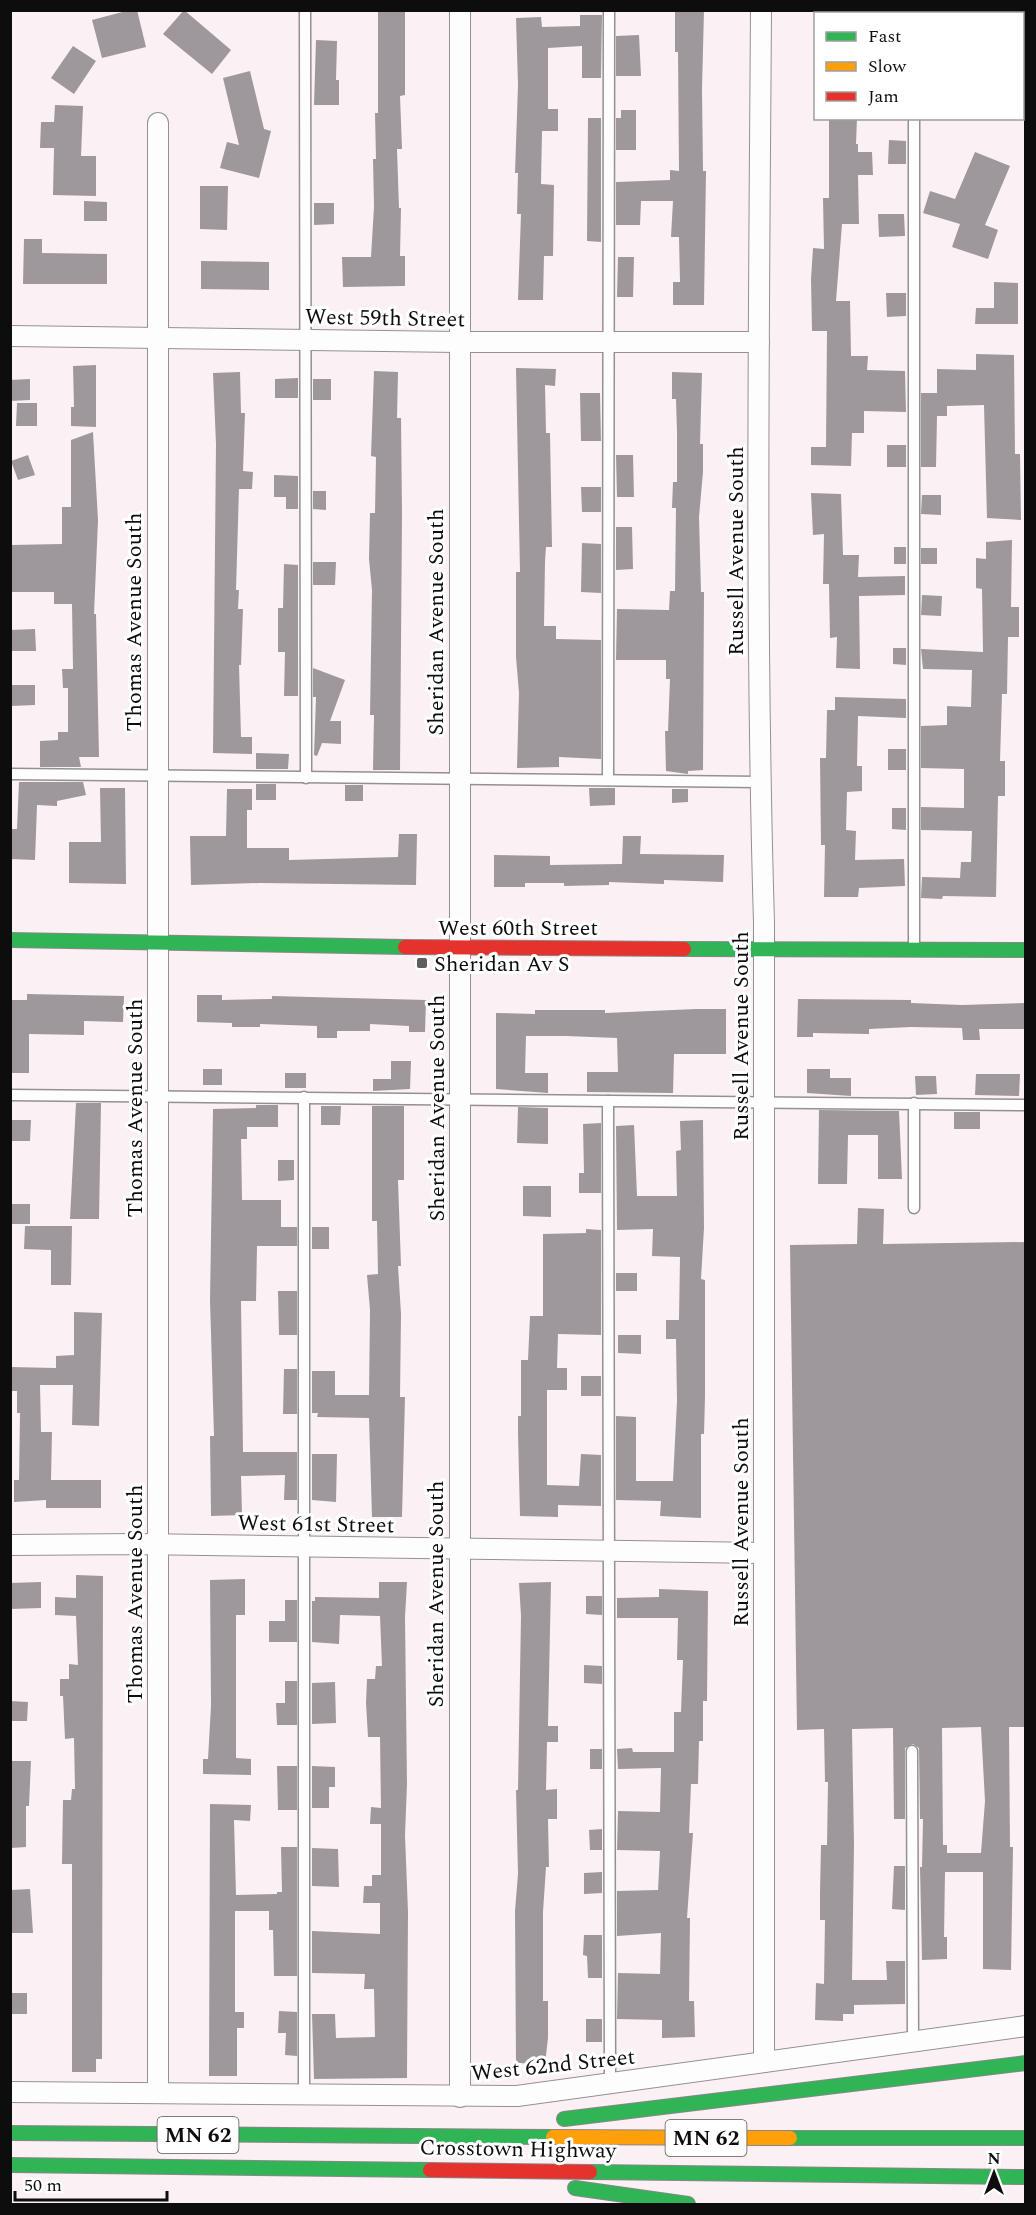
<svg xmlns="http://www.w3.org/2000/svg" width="1036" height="2215" font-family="Spectral,serif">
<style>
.building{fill:#9e979b;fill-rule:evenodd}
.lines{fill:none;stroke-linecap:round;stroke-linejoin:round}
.lane-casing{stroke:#949091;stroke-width:13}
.street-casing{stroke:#949091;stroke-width:22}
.fast-casing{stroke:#8b8688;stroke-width:16}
.slow-casing{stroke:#8b8688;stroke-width:16}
.jam-casing{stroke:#8b8688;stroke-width:16}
.lane{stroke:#fefdfe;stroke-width:10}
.street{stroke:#fefdfe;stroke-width:20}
.fast{stroke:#30b455;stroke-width:14}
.slow{stroke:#ff9f0a;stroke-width:14}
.jam{stroke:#e5322d;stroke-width:14}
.poi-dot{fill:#605d5e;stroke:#fff;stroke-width:2}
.labels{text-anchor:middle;stroke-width:6;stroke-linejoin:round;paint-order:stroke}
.shield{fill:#fff;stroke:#565656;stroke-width:1.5}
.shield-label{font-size:21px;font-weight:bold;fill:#0d0d0d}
.street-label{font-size:22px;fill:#0d0d0d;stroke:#fff}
.poi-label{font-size:22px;fill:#0d0d0d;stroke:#fff;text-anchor:start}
</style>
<rect width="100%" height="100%" fill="#fbf1f5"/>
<g class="building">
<polygon points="130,10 137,10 146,47 102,58 92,20"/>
<polygon points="184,10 231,50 212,74 163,34"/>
<polygon points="378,10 405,10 405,95 400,96 402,149 397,149 399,208 401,208 400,256 405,256 405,286 343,287 342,257 371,257 374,207 373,159 376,159 375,113 378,113"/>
<polygon points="675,10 704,10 702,89 703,171 706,171 704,305 673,305 673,282 680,282 679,237 671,237 673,201 641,201 640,225 616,225 616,182 670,180 670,170 679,171 678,52 675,52"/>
<polygon points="580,15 602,15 601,78 582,78 582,46 548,48 548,109 558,109 558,131 542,131 541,184 554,185 553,256 544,256 543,300 518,300 521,214 517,214 518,173 515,173 518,85 516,18 541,17 542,27 580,26"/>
<polygon points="639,35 641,76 616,76 616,36"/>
<polygon points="316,40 337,41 336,80 339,80 339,105 314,105"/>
<polygon points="73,46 96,61 74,94 51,78"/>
<polygon points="250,71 264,129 271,131 259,178 220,168 227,142 239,145 223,78"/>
<polygon points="55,105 83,106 81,156 96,156 96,196 53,195 54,148 40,148 41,122 54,122"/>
<polygon points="621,110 636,110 636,150 616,150 616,118 621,118"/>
<polygon points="588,118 601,118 601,242 587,241"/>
<polygon points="829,118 857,118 856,144 858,144 858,152 872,152 873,175 858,175 859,224 842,224 836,301 850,301 851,356 868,356 867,370 905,371 906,412 864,411 864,433 852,433 851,466 811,465 811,447 826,447 827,331 812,331 811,279 813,248 824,249 823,198 829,198"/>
<polygon points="889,140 906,141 906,164 888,164"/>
<polygon points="975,152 1010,166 985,225 998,230 988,259 952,247 960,224 923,213 930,191 955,199"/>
<polygon points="200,186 228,186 227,230 200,229"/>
<polygon points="84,201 107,202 107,221 84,221"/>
<polygon points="314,203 334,203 334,224 314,225"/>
<polygon points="878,214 904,214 905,236 879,237"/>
<polygon points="24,239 42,239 42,253 107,254 107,284 23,284"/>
<polygon points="618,257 634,257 633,297 617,297"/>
<polygon points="201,261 269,262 269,290 201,289"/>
<polygon points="994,282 1018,283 1018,324 975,324 976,308 994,308"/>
<polygon points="886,293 906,293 906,316 887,317"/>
<polygon points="976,354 1014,355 1015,454 1020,454 1021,520 987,518 984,405 947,406 947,416 937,416 936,467 921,467 921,393 937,393 937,369 976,370"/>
<polygon points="96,365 96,427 71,426 71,407 74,407 73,366"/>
<polygon points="516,368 556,369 555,386 545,385 546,433 550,433 552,547 546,547 545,561 544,626 556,626 556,639 601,640 601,759 559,757 559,767 517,768 519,693 516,657 516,572 520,572"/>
<polygon points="374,371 398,372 397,418 401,418 402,514 400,770 373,770 374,715 370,715 372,590 369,559 370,513 375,513 376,457 371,456"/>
<polygon points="240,372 241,413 245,413 243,471 253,472 252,489 239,489 236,590 239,590 238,609 243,609 241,665 239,665 241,737 252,737 252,754 213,753 216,444 213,373"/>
<polygon points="672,372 702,373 700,444 703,444 703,472 699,517 701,592 704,592 703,770 688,771 688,774 666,771 665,731 668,731 670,679 666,679 666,660 616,660 617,609 669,610 670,591 675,591 676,508 672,508 673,482 677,482 677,432 676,399 672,399"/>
<polygon points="298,378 298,398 275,398 275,379"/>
<polygon points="30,379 30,400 10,401 10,380"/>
<rect x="313" y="379" width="18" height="21"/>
<polygon points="580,393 600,393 601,441 581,441"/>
<polygon points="17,403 37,403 37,426 16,426"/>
<polygon points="93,432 98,520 94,614 96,614 99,757 79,757 81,767 40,767 40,741 58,740 58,732 68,732 68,688 63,688 62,669 73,669 72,604 54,604 54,592 10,592 10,545 62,544 62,507 71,507 71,440"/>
<rect x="887" y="445" width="19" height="22"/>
<polygon points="28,455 35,475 18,480 11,461"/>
<polygon points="616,455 633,455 634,497 617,497"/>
<polygon points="274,475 298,476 298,509 286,509 286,497 274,497"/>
<polygon points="581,487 601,487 601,512 582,512"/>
<polygon points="313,491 326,491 326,510 313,509"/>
<polygon points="811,493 841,494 843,555 859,555 858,577 905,576 905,595 859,596 860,669 836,668 837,637 830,638 829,584 823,584 824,534 813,535"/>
<polygon points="922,495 941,495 941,515 921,514"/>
<polygon points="616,527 632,527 633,569 616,570"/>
<polygon points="1012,540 1011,607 1019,607 1019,637 1008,637 1007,694 1002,694 1000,761 1005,761 1005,796 998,796 996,897 943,896 942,899 921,898 922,877 960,878 961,862 971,862 972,831 921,830 921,807 964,808 964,769 921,768 921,726 947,725 947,706 971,707 972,670 923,669 921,649 983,652 982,589 976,588 976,558 986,559 986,542"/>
<polygon points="582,543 601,544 601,593 581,592"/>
<rect x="894" y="547" width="12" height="17"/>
<rect x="921" y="548" width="16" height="16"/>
<polygon points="313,562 336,562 335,585 313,585"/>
<polygon points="284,564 298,565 298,696 284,696 285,652 278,652 278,608 283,608"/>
<polygon points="922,595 942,596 941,616 921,615"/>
<polygon points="35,629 36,651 10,651 10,630"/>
<polygon points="893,648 906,648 906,665 893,664"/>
<polygon points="313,668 345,680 330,721 341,721 341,744 322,743 317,756 314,755 316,697 313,697"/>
<polygon points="10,685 35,685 35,705 11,706"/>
<polygon points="835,697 906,699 906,718 858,716 857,766 862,766 862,791 847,792 846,830 856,831 855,860 904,859 905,886 859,888 858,897 824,897 825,845 821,845 820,758 826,758 827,710 835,710"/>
<rect x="888" y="749" width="18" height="21"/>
<polygon points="256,753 289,754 288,769 256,769"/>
<polygon points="19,782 83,782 86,795 57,801 57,806 37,805 35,860 10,859 10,829 17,829"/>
<rect x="256" y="784" width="20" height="16"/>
<rect x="345" y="785" width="18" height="16"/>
<polygon points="100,788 125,788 126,884 69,883 69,842 101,842"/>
<polygon points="589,788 615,788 615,805 590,806"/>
<polygon points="227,789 252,789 252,810 247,810 247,848 289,848 289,860 398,857 399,834 417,834 416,885 260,883 191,885 190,836 226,836"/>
<polygon points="672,789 688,789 688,802 672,803"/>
<polygon points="892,808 906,808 906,830 892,829"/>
<polygon points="623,836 641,836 640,854 724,855 723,882 664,880 664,884 609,882 609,885 564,886 564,883 525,883 525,887 494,887 494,855 550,856 550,865 622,864"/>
<polygon points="27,994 124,996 123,1022 84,1021 84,1035 29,1034 29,1073 10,1073 10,1000 27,1000"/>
<polygon points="197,995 222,995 222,1000 272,999 272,996 426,1000 425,1032 409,1032 409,1026 370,1024 370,1031 337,1031 337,1038 317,1038 317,1026 260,1024 260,1027 232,1027 232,1023 197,1022"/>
<polygon points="798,999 911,1000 911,1003 962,1005 1026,1003 1026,1029 979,1029 980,1040 963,1040 962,1028 911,1027 869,1029 869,1034 813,1033 813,1037 797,1037"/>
<polygon points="696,1009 726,1009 726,1054 674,1054 673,1093 587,1092 587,1072 618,1072 617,1038 566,1036 526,1036 525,1073 548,1073 548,1093 496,1089 496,1013 535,1014 535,1010 605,1010 605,1013"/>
<polygon points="391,1061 411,1061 410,1089 373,1091 373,1079 391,1079"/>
<rect x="203" y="1069" width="19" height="16"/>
<polygon points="807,1069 830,1069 830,1078 851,1078 851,1096 807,1093"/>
<rect x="285" y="1073" width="21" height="15"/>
<polygon points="976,1074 1020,1074 1019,1096 975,1095"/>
<polygon points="915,1076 936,1076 937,1094 916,1095"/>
<polygon points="76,1103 101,1103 99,1219 70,1219"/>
<polygon points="256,1105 278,1105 278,1127 247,1127 247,1139 241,1139 242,1200 281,1200 281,1227 297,1227 297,1246 257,1246 256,1301 241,1301 243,1452 297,1452 297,1500 284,1500 285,1475 241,1476 242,1515 211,1516 210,1436 214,1436 210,1300 213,1109 256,1108"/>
<polygon points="321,1106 341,1106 340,1125 321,1125"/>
<polygon points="372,1106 404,1106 404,1180 398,1180 401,1266 398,1266 401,1314 400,1397 405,1397 402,1517 372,1517 369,1418 317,1417 318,1413 312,1413 312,1371 335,1371 335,1395 369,1395 370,1310 367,1275 378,1274 377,1221 372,1221"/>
<polygon points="518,1107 548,1108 548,1144 517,1143"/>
<polygon points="819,1110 899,1111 902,1179 878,1179 878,1135 848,1135 847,1184 818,1184"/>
<rect x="954" y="1112" width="26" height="17"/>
<polygon points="11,1120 31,1120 30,1141 10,1141"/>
<polygon points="703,1120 704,1228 701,1279 705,1280 705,1396 704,1434 701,1434 701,1518 660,1516 661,1501 616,1500 616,1416 636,1417 636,1481 673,1481 677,1401 676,1339 666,1339 666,1320 679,1320 680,1257 652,1256 653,1229 617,1230 616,1126 634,1125 637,1196 677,1196 676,1151 681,1150 680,1121"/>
<polygon points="601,1123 601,1193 579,1193 579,1173 584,1173 583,1124"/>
<polygon points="278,1160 294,1160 294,1180 278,1181"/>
<polygon points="523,1186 551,1186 551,1217 523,1216"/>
<rect x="11" y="1204" width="19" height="20"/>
<path d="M858 1208 884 1209 883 1244 1026 1242V1727H1009L1010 1847H1013L1011 1970 983 1969V1872H945L944 1937H947V1959L922 1960 920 1867H922L923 1819H920L919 1748 913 1744 905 1748V1819H894L893 1728 852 1729 854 1845 852 1980H887L886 1961H905V2004L854 2005V2014H843V2021L815 2020 816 1983 824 1984 825 1920H820V1893L821 1845H827L828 1782H825L824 1729 797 1730 790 1245 857 1244ZM981 1727 985 1801 981 1853H947V1845H943L942 1728Z"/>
<polygon points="25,1226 72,1226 71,1285 51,1285 51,1250 24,1249"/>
<rect x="312" y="1227" width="17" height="22"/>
<polygon points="586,1229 601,1230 601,1335 558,1334 557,1368 567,1368 567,1390 547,1390 547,1485 579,1486 581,1454 601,1455 601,1506 558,1505 558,1517 520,1516 518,1433 518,1416 521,1416 521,1360 528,1360 530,1316 543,1316 543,1234 586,1233"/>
<rect x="616" y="1273" width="21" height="18"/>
<polygon points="278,1291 297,1291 297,1335 279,1335"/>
<polygon points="74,1312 102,1313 99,1426 72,1425 73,1385 40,1385 41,1432 52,1432 51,1480 101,1480 101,1508 46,1508 46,1500 14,1502 14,1480 19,1480 20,1413 17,1413 17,1391 10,1391 10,1367 56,1368 56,1356 74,1355"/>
<polygon points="618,1335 641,1335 641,1354 618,1353"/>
<polygon points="284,1369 297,1369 297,1414 283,1414"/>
<rect x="581" y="1376" width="20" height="20"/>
<polygon points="312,1454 337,1454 336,1502 312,1500"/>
<polygon points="76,1575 103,1576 102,2059 96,2059 96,2072 72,2072 72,1864 62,1864 63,1800 71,1800 72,1789 75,1789 74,1738 65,1739 63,1696 60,1696 60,1679 69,1679 69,1664 78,1665 76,1616 55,1615 55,1597 76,1598"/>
<polygon points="245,1579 245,1615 236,1615 236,1758 251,1759 251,1775 203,1774 203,1759 208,1759 211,1706 210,1580"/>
<polygon points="41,1582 41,1608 10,1609 10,1583"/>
<polygon points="379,1582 407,1582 405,1617 407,1784 405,1835 408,1912 407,2078 314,2079 312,2014 335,2014 336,2038 375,2037 374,1989 364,1989 365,1974 312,1973 312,1931 380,1934 380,1903 363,1903 364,1886 372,1886 372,1875 381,1875 381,1824 370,1824 371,1807 381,1808 380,1737 368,1737 366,1703 367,1679 375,1679 376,1666 382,1666 380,1616 340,1615 339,1644 312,1642 312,1601 315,1601 315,1597 379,1598"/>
<polygon points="551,1582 548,1726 558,1726 558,1742 547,1742 546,1790 557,1789 557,1819 548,1819 549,1867 546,1867 543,1912 543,2001 548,2001 548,2038 545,2064 516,2063 515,1911 518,1874 516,1790 518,1790 521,1616 519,1583"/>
<polygon points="659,1589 708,1591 707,1701 703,1701 703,1741 699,1741 698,1784 691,1784 689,1833 693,1833 687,1918 690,1918 689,2001 694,2001 695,2037 662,2038 662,2020 617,2019 618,1973 660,1974 661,1933 617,1936 617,1891 658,1890 660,1851 617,1850 618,1811 660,1812 661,1768 618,1769 617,1749 632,1748 633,1752 674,1752 674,1712 681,1712 683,1660 677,1660 678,1618 617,1618 617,1598 659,1597"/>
<polygon points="586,1596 602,1596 602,1615 586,1614"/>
<polygon points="285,1600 297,1600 297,1642 269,1642 269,1621 285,1621"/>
<polygon points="584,1665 602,1666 602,1684 584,1683"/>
<polygon points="285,1681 297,1681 297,1725 277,1725 276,1703 285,1703"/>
<polygon points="335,1682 336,1723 312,1724 312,1683"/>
<polygon points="10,1701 28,1702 27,1721 10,1721"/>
<rect x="590" y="1749" width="12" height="20"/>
<polygon points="10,1761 31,1761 29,1806 26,1806 26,1847 11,1848"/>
<polygon points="277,1766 297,1766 297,1810 278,1810"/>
<polygon points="312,1766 335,1767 335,1787 329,1787 329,1808 312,1808"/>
<polygon points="210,1804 251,1805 250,1821 234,1820 236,1895 277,1894 277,1892 282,1892 281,1847 297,1847 297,1976 274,1976 273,1930 269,1930 269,1911 235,1911 235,2012 244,2012 244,2028 237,2028 237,2076 209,2076"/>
<polygon points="602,1829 602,1850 590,1850 589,1830"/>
<polygon points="312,1848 338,1849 339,1887 312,1886"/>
<polygon points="894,1866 905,1866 905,1910 892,1909"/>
<polygon points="602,1872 602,1893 584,1894 584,1873"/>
<polygon points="30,1889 33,1933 12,1933 11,1890"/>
<polygon points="584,1935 602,1935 602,1978 588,1978 587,1956 583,1955"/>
<rect x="11" y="1993" width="16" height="21"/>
<polygon points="279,2011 297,2012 297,2056 285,2055 286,2033 278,2033"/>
<rect x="586" y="2019" width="16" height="23"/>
</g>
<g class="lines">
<defs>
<g id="lane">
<polyline points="305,10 306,778"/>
<polyline points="914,10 914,14"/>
<polyline points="914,118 914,949"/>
<polyline points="10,774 760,782"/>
<polyline points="608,780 609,10"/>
<polyline points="10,1095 1026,1105"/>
<polyline points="304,1097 304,2096"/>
<polyline points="608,1101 610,2084"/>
<polyline points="914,1103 914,1208"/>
<polyline points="912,1751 913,2042"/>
</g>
<g id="street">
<path d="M761 10C759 314 755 619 764 923V2062"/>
<polyline points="10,336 458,342 759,342"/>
<polyline points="10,1545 138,1544 764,1553"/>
<polyline points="10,2092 517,2096 1026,2026"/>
<polyline points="158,2093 158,123"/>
<polyline points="460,2097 460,10"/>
</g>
<g id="fast">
<polyline points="10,940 405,947"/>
<polyline points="684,949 1026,950"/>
<polyline points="564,2119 1026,2063"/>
<polyline points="10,2133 553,2137"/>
<polyline points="790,2138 1026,2138"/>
<polyline points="10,2165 430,2170"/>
<polyline points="590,2172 1026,2177"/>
<polyline points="575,2188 688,2204"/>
</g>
<polyline id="slow" points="553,2137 790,2138"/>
<g id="jam">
<polyline points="405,947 684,949"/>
<polyline points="430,2170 590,2172"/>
</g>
</defs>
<use href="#lane" class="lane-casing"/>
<use href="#street" class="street-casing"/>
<use href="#fast" class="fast-casing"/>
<use href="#slow" class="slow-casing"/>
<use href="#jam" class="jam-casing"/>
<use href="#lane" class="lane"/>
<use href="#street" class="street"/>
<use href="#fast" class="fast"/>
<use href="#slow" class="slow"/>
<use href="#jam" class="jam"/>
</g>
<rect class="poi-dot" x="416" y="957" width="12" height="12" rx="3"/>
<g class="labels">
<g class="shield">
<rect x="157.5" y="2117" width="81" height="36" rx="4.5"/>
<rect x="665.5" y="2120" width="81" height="36" rx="4.5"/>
</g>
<g class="shield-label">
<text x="198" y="2142">MN 62</text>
<text x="706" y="2145">MN 62</text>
</g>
<g class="street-label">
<text transform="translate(385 317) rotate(1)" y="8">West 59th Street</text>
<text transform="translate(735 551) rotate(-90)" y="8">Russell Avenue South</text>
<text transform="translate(133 622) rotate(-90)" y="8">Thomas Avenue South</text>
<text transform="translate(435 622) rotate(-90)" y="8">Sheridan Avenue South</text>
<text x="518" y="935">West 60th Street</text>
<text transform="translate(740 1036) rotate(-90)" y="8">Russell Avenue South</text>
<text transform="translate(134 1108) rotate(-90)" y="8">Thomas Avenue South</text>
<text transform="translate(436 1108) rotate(-90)" y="8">Sheridan Avenue South</text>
<text transform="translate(740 1522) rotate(-90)" y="8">Russell Avenue South</text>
<text transform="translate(316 1523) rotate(1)" y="8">West 61st Street</text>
<text transform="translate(134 1594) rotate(-90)" y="8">Thomas Avenue South</text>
<text transform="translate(435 1594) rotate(-90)" y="8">Sheridan Avenue South</text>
<text transform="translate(553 2064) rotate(-6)" y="8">West 62nd Street</text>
<text transform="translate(518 2148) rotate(1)" y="8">Crosstown Highway</text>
</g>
<g class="poi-label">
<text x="434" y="971">Sheridan Av S</text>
</g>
</g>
<rect width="1036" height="2215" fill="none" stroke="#0d0d0d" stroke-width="24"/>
<rect x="814" y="12" width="210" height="108" fill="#ffffff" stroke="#9e9e9e" stroke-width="1.5"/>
<rect x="826" y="32" width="30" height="9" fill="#30b455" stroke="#9e9e9e" stroke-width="1.5"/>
<text x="868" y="42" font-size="18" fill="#0d0d0d">Fast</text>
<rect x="826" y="62" width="30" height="9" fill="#ff9f0a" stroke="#9e9e9e" stroke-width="1.5"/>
<text x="868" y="72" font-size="18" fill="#0d0d0d">Slow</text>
<rect x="826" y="92" width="30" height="9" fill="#e5322d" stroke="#9e9e9e" stroke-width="1.5"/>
<text x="868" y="102" font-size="18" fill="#0d0d0d">Jam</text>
<g transform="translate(994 2173)" stroke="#ffffff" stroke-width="4.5" paint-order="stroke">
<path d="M0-4.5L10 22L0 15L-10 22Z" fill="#0d0d0d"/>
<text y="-9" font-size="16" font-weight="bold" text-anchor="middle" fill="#0d0d0d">N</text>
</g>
<path d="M15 2191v9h152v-9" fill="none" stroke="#0d0d0d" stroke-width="3"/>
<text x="24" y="2191" font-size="18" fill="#0d0d0d" stroke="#ffffff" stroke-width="4.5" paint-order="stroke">50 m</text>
</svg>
